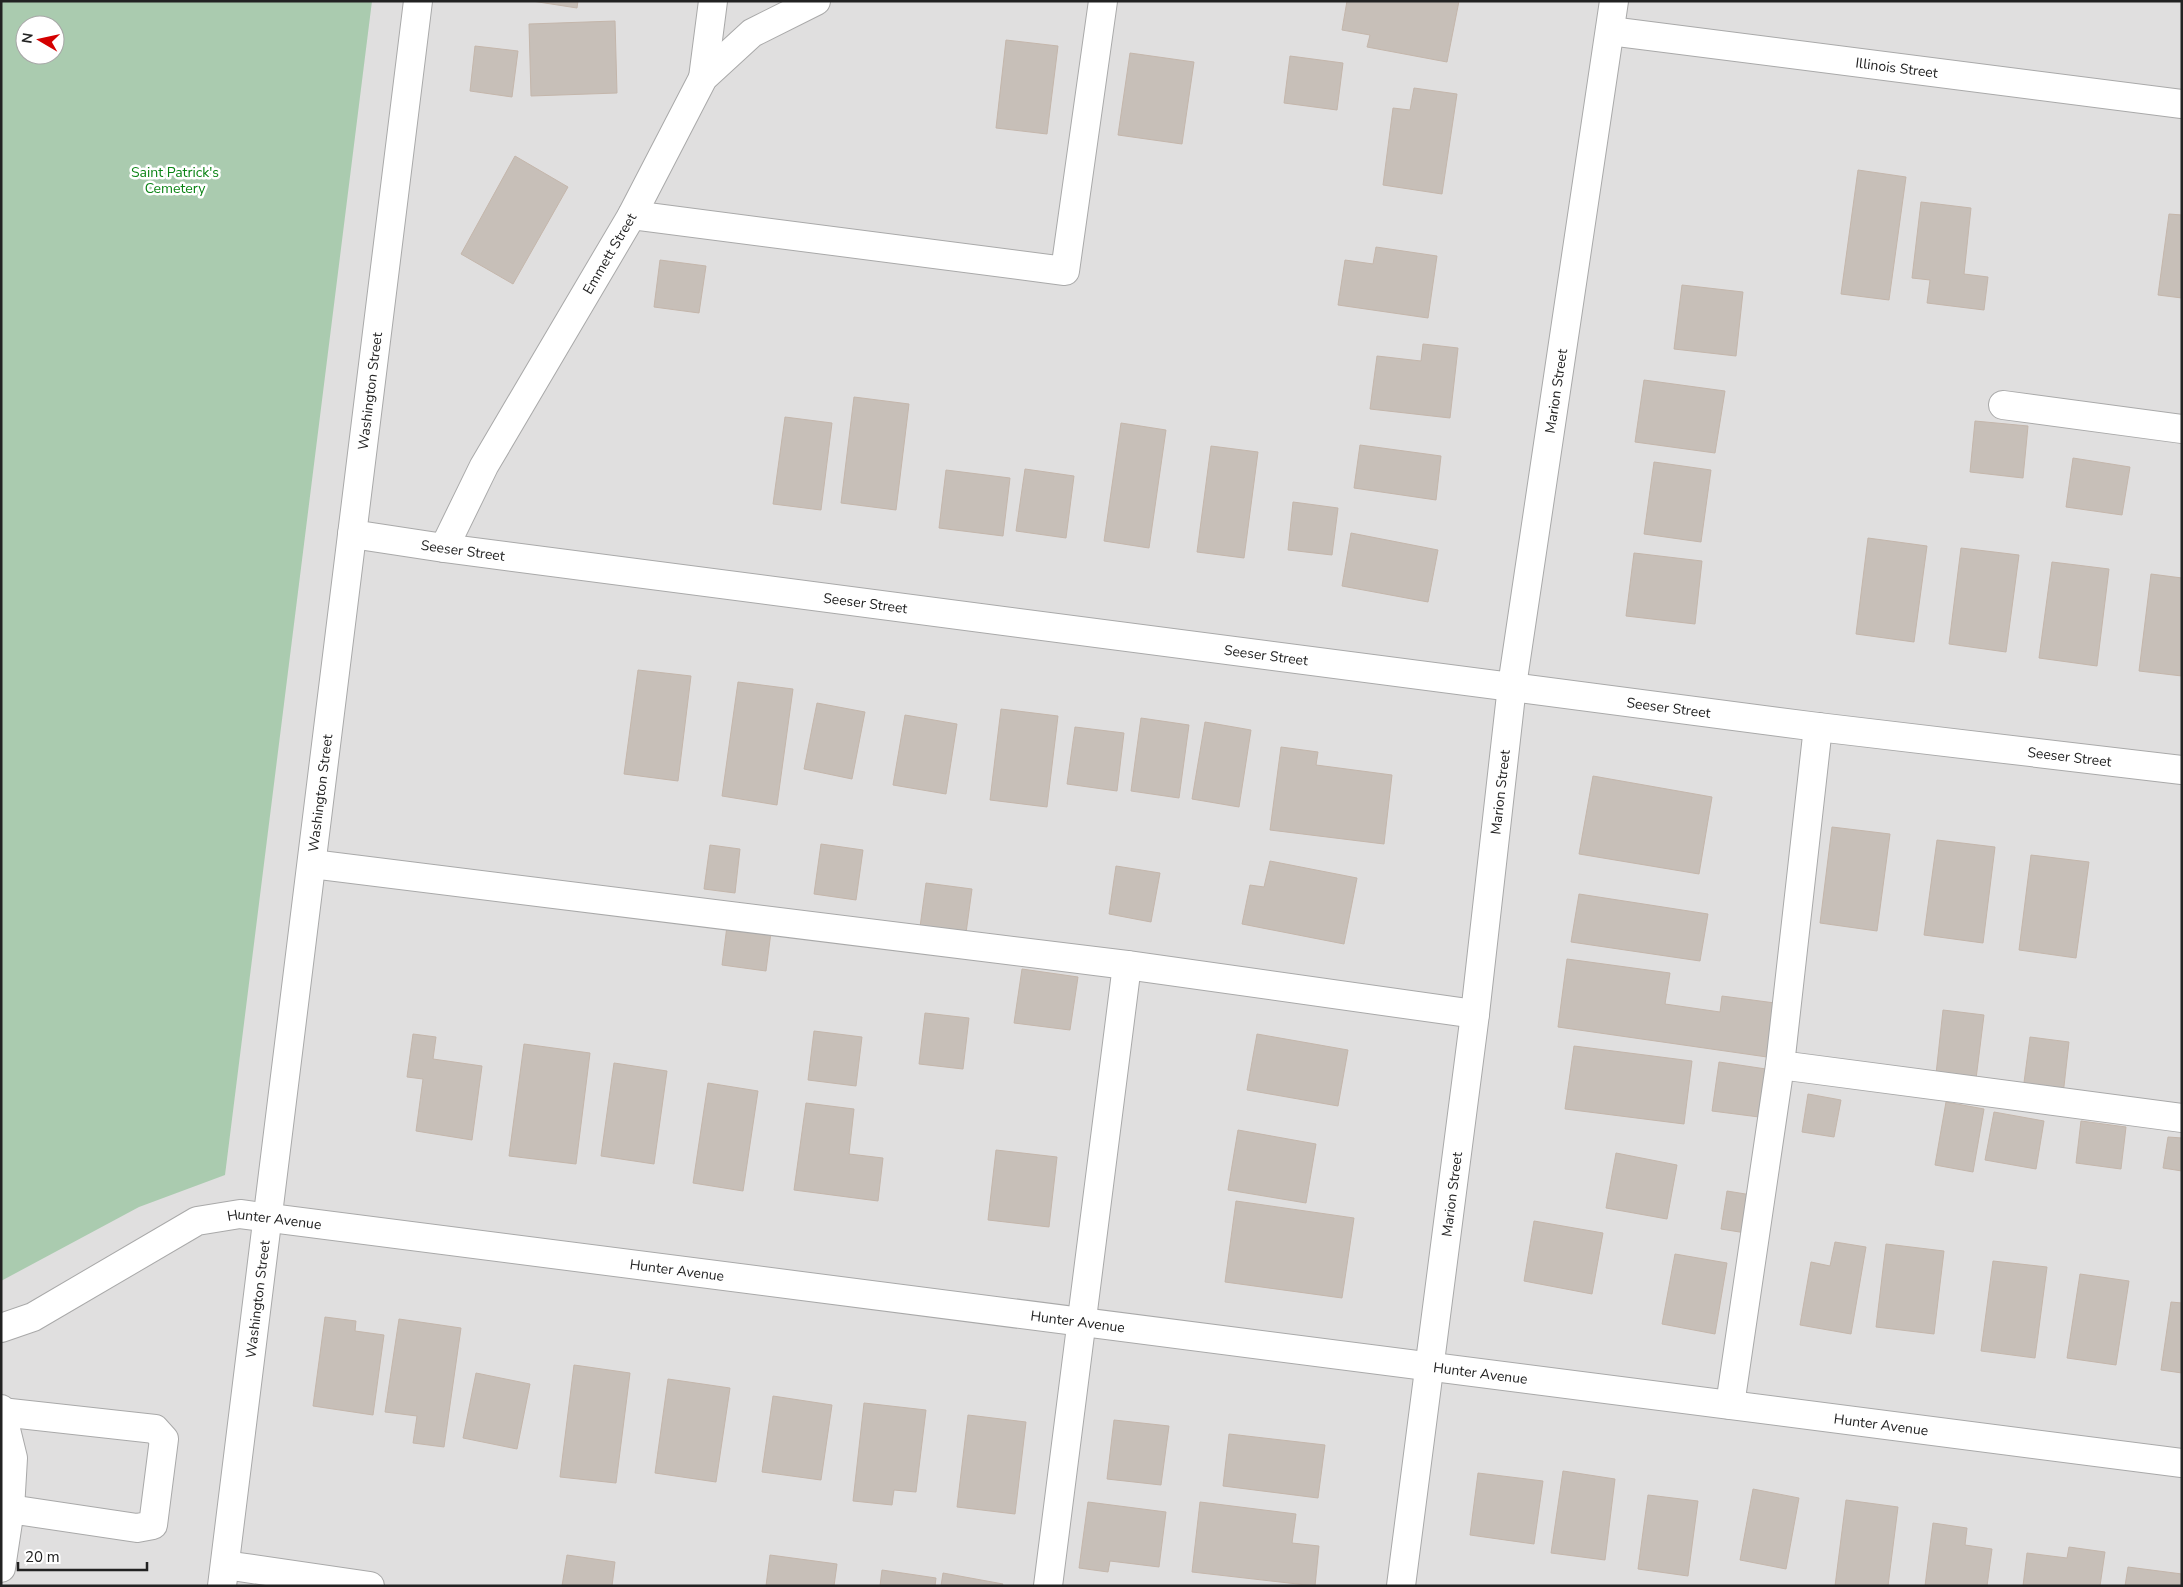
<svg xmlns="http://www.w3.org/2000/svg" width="2183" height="1587" font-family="'Nunito Sans',sans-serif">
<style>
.residential{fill:#e0dfdf;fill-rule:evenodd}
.cemetery{fill:#aacbaf;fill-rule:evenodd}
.building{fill:#c7bfb8;stroke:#c4b6ab}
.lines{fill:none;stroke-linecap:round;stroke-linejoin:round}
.minor-casing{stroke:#a9a9a9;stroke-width:30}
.minor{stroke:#fff;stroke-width:28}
.labels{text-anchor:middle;stroke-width:5;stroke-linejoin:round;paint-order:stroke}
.street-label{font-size:14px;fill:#222;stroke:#fff}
.park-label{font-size:14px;fill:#0c8416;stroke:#fff}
</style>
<rect width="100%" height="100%" fill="#f2efe9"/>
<path class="residential" d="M1 1H2182V1586H1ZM25 25H55V55H25Z"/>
<path class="cemetery" d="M1 1H372L225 1175 139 1207 1 1281ZM25 25H55V55H25Z"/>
<g class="building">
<polygon points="532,1 578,1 577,8"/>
<polygon points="1347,1 1459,1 1447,62 1367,47 1370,35 1342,30"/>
<polygon points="615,21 617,93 531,96 529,24"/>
<polygon points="1006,40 1058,46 1047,134 996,128"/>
<polygon points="475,46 518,51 512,97 470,91"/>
<polygon points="1130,53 1194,62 1182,144 1118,135"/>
<polygon points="1290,56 1343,63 1337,110 1284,103"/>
<polygon points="1414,88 1457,94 1442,194 1383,185 1393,108 1410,110"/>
<polygon points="515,156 568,187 513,284 461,254"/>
<polygon points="1858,170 1906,177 1889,300 1841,294"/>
<polygon points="1921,202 1971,208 1964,274 1988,277 1984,310 1927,303 1930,280 1912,278"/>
<polygon points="2169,214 2182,215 2182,298 2158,295"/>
<polygon points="1376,247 1437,256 1428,318 1338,305 1345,260 1373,264"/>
<polygon points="660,260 706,266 699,313 654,307"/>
<polygon points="1682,285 1743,292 1736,356 1674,349"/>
<polygon points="1423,344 1458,348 1450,418 1370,409 1377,356 1421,361"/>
<polygon points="1644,380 1725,391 1715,453 1635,442"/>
<polygon points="854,397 909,404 896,510 841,503"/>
<polygon points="785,417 832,423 821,510 773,504"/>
<polygon points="1975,421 2028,426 2023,478 1970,472"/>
<polygon points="1121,423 1166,430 1149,548 1104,541"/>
<polygon points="1360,445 1441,456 1436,500 1354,488"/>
<polygon points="1211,446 1258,452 1244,558 1197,552"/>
<polygon points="2073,458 2130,467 2122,515 2066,507"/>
<polygon points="1654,462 1711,470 1701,542 1644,534"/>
<polygon points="1025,469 1074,476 1066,538 1016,531"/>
<polygon points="946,470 1010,478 1003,536 939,528"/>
<polygon points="1293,502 1338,508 1332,555 1288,550"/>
<polygon points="1351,533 1438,550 1428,602 1342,586"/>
<polygon points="1868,538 1927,546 1914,642 1856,634"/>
<polygon points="1961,548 2019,555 2006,652 1949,644"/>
<polygon points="1634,553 1702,561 1695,624 1626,616"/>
<polygon points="2052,562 2109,569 2097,666 2039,658"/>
<polygon points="2151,574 2182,578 2182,676 2139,671"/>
<polygon points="638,670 691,676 678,781 624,774"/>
<polygon points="738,682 793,689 777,805 722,796"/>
<polygon points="817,703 865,712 852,779 804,769"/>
<polygon points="1001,709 1058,716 1047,807 990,800"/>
<polygon points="905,715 957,724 946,794 893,785"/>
<polygon points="1141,718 1189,725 1179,798 1131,791"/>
<polygon points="1205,722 1251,730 1239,807 1192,799"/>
<polygon points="1075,727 1124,733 1117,791 1067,784"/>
<polygon points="1281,747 1318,752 1316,765 1392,775 1384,844 1270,830"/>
<polygon points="1593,776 1712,797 1699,874 1579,854"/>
<polygon points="1832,827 1890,834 1877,931 1820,923"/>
<polygon points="1937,840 1995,847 1983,943 1924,935"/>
<polygon points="821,844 863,850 856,900 814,894"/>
<polygon points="710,845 740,849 735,893 704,889"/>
<polygon points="2031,855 2089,862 2076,958 2019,950"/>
<polygon points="1270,861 1357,878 1344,944 1242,924 1250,885 1264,887"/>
<polygon points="1116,866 1160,873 1151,922 1109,914"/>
<polygon points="926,883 972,889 966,933 920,927"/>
<polygon points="1579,894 1708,914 1700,961 1571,942"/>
<polygon points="727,926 771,932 766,971 722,965"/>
<polygon points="1567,959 1670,973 1665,1004 1720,1012 1722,996 1775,1003 1767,1057 1558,1027"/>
<polygon points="1022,969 1078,977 1070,1030 1014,1023"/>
<polygon points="1943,1010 1984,1015 1976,1079 1936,1074"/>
<polygon points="925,1013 969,1018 963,1069 919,1064"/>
<polygon points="814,1031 862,1037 856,1086 808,1080"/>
<polygon points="413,1034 436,1037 433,1059 482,1066 472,1140 416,1131 423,1079 407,1077"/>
<polygon points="1257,1034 1348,1050 1338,1106 1247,1090"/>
<polygon points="2030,1037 2069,1042 2063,1095 2023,1090"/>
<polygon points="524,1044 590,1053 576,1164 509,1156"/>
<polygon points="1574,1046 1692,1061 1684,1124 1565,1109"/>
<polygon points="1719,1062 1766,1069 1759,1117 1712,1111"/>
<polygon points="614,1063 667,1071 654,1164 601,1156"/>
<polygon points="708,1083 758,1091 743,1191 693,1183"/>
<polygon points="1808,1094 1841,1100 1834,1137 1802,1132"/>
<polygon points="1946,1102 1984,1109 1973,1172 1935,1165"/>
<polygon points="806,1103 854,1109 849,1154 883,1158 878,1201 794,1190"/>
<polygon points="1994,1112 2044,1121 2036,1169 1985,1160"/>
<polygon points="2081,1121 2126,1127 2121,1169 2076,1163"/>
<polygon points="1238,1130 1316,1144 1306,1203 1228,1190"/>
<polygon points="2168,1137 2182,1138 2182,1171 2163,1168"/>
<polygon points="996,1150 1057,1157 1049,1227 988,1220"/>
<polygon points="1616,1153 1677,1165 1667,1219 1606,1208"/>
<polygon points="1727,1191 1764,1197 1758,1235 1721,1229"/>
<polygon points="1236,1201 1354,1218 1342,1298 1225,1282"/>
<polygon points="1534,1221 1603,1233 1592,1294 1524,1281"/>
<polygon points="1835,1242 1866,1247 1851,1334 1800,1325 1811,1262 1830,1266"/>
<polygon points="1886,1244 1944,1251 1934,1334 1876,1327"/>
<polygon points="1675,1254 1727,1263 1715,1334 1662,1324"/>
<polygon points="1993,1261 2047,1267 2035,1358 1981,1351"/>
<polygon points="2080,1274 2129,1281 2116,1365 2067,1358"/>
<polygon points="2171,1302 2182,1303 2182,1373 2161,1370"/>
<polygon points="325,1317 356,1321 355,1331 384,1335 373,1415 313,1406"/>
<polygon points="399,1319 461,1328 444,1447 413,1443 417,1416 385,1412"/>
<polygon points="574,1365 630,1373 616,1483 560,1477"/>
<polygon points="476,1373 530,1384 517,1449 463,1438"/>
<polygon points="668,1379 730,1388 716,1482 655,1473"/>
<polygon points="773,1396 832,1405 821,1480 762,1472"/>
<polygon points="864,1403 926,1410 916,1492 894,1490 892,1505 853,1501"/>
<polygon points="968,1415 1026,1422 1015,1514 957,1507"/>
<polygon points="1114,1420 1169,1426 1161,1485 1107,1479"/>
<polygon points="1229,1434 1325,1445 1318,1498 1223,1486"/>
<polygon points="1563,1471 1615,1479 1605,1560 1551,1553"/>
<polygon points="1478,1473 1543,1481 1534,1544 1470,1535"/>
<polygon points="1753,1489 1799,1498 1786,1569 1740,1560"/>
<polygon points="1648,1495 1698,1501 1688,1576 1638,1569"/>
<polygon points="1846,1500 1898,1507 1888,1586 1835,1586"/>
<polygon points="1088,1502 1166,1512 1159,1567 1110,1561 1108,1572 1079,1568"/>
<polygon points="1200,1502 1296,1514 1292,1543 1319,1546 1315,1586 1192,1572"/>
<polygon points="1933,1523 1967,1528 1965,1545 1992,1549 1987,1586 1925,1586"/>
<polygon points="2069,1547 2105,1552 2100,1586 2023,1586 2027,1553 2067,1558"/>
<polygon points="567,1555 615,1562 612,1586 562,1586"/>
<polygon points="770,1555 837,1564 834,1586 766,1586"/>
<polygon points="2128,1567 2182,1574 2182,1586 2125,1586"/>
<polygon points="882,1570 936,1578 935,1586 880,1586"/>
<polygon points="943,1573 1003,1584 1002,1586 941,1586"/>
</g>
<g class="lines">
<defs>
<g id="minor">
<path id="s1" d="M1610 31 2182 104"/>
<polyline points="703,78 713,1"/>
<polyline points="632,215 1065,271 1103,1"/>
<polyline points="2003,405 2182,429"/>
<path id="s2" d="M352 534 444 548 1818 727 2182 770"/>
<path id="s3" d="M444 548 484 466 632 215 703 78 752 33 816 1"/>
<polyline points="1818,727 1780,1065 2182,1118"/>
<polyline points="312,864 1127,965 1475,1014"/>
<path id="s4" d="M1 1328 33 1317 197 1221 240 1214 2182 1463"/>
<polyline points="1730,1405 1780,1065"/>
<polyline points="1,1409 13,1458 10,1509"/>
<polyline points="1,1412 155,1429 164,1439 153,1525 137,1528 10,1509 1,1568"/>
<polyline points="225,1565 370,1586"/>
<path id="s5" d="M222 1586 418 1"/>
<polyline points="1048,1586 1127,965"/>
<path id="s6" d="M1401 1586 1475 1014 1512 686 1614 1"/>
</g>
</defs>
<use href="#minor" class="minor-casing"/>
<use href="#minor" class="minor"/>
</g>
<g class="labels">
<g class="street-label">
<text dy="5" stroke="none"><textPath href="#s1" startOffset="289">Illinois Street</textPath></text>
<text dy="5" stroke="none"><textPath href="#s3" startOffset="338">Emmett Street</textPath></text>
<text dy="5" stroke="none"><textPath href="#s6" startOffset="1205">Marion Street</textPath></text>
<text dy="5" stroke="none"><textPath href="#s5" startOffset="1204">Washington Street</textPath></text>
<text dy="5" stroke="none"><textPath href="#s2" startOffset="112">Seeser Street</textPath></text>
<text dy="5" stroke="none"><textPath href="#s2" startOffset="518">Seeser Street</textPath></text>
<text dy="5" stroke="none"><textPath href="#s2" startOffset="922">Seeser Street</textPath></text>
<text dy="5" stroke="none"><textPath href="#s2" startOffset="1328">Seeser Street</textPath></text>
<text dy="5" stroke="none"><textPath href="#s2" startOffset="1732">Seeser Street</textPath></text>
<text dy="5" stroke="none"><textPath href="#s6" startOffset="800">Marion Street</textPath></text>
<text dy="5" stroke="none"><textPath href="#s5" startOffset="799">Washington Street</textPath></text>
<text dy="5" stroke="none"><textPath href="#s6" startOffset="395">Marion Street</textPath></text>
<text dy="5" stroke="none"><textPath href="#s4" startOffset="302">Hunter Avenue</textPath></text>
<text dy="5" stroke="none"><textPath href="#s4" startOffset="708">Hunter Avenue</textPath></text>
<text dy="5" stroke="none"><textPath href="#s5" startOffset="289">Washington Street</textPath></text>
<text dy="5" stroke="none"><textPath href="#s4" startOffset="1112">Hunter Avenue</textPath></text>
<text dy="5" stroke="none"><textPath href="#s4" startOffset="1518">Hunter Avenue</textPath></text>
<text dy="5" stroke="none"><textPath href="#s4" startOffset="1922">Hunter Avenue</textPath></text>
</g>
<g class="park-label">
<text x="175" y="177">Saint Patrick's<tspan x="175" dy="16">Cemetery</tspan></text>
</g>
</g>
<rect width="2183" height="1587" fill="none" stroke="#222222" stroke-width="5"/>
<g transform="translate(40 40) rotate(279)"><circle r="24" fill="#ffffff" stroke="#a7a7a7"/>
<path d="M0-4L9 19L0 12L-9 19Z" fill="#d40000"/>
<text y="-8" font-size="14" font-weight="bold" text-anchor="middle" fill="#222222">N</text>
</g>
<path d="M18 1562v8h129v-8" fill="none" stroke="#222222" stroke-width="2.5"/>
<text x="25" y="1562" font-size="15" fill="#222222" stroke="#ffffff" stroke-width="4" paint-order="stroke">20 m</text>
</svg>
